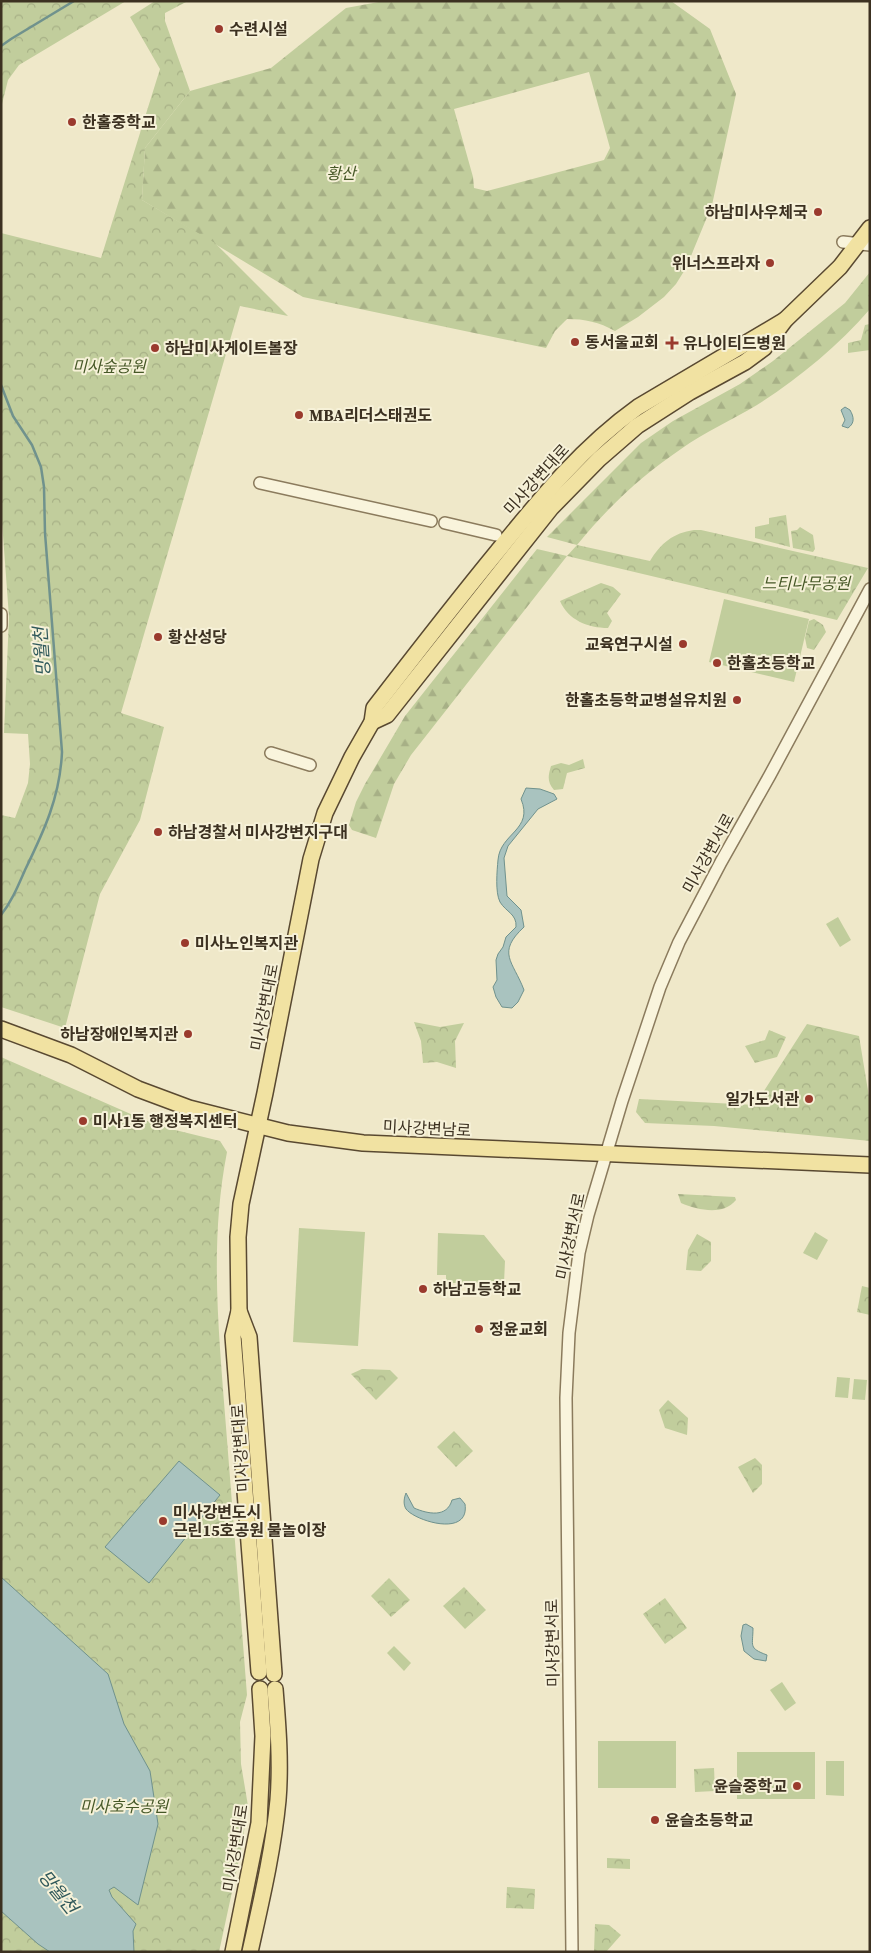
<svg xmlns="http://www.w3.org/2000/svg" width="871" height="1953" font-family="'Source Serif 4','Noto Sans KR',serif">
<style>
.grass{fill:#c1cd9c}
.forest{fill:url(#forest-firs);fill-rule:evenodd}
.park{fill:url(#park-crowns)}
.water{fill:#a9c3bf;stroke:#70928d}
.lines{fill:none;stroke-linecap:round;stroke-linejoin:round}
.stream{stroke:#70928d;stroke-width:2.5}
.minor-casing{stroke:#8b7b5d;stroke-width:14}
.major-casing{stroke:#594931;stroke-width:18}
.minor{stroke:#f9f4dc;stroke-width:11}
.major{stroke:#f1e2a2;stroke-width:15}
.poi-dot{fill:#9a3a2d;stroke:#f6f1d8;stroke-width:2}
.labels{text-anchor:middle;stroke-width:4;stroke-linejoin:round;paint-order:stroke}
.poi-label{font-size:16px;font-weight:bold;fill:#3c3121;stroke:#f6f1d8;text-anchor:start}
.park-label{font-size:16px;font-style:italic;fill:#465827;stroke:#f6f1d8}
.street-label{font-size:16px;fill:#3c3121;stroke:#f6f1d8}
.water-label{font-size:18px;font-style:italic;fill:#30595b;stroke:#f6f1d8}
</style>
<defs>
<pattern id="forest-firs" width="22" height="20" patternUnits="userSpaceOnUse" patternTransform="scale(1.25)"><rect width="22" height="20" fill="#c1cd9c"/><path d="M5 1l3.5 6h-7zM16 11l3.5 6h-7z" fill="#a7b086"/></pattern>
<pattern id="park-crowns" width="20" height="18" patternUnits="userSpaceOnUse" patternTransform="scale(1.25)"><rect width="20" height="18" fill="#c1cd9c"/><path d="M2 6a3 3 0 1 1 6 0M12 15a3 3 0 1 1 6 0" fill="none" stroke="#a7b086"/></pattern>
</defs>
<rect width="100%" height="100%" fill="#efe8c9"/>
<g class="grass">
<polygon points="724,599 809,619 794,682 709,662"/>
<polygon points="838,917 851,940 840,947 826,924"/>
<polygon points="299,1228 365,1232 358,1346 293,1342"/>
<polygon points="815,1232 828,1240 817,1260 803,1253"/>
<polygon points="438,1233 484,1235 505,1261 504,1283 446,1283 446,1275 437,1275"/>
<polygon points="837,1377 850,1378 848,1398 835,1397"/>
<polygon points="854,1379 867,1380 865,1400 852,1399"/>
<polygon points="394,1646 411,1663 404,1671 387,1653"/>
<polygon points="782,1682 796,1703 785,1711 770,1690"/>
<rect x="598" y="1741" width="78" height="47"/>
<rect x="737" y="1752" width="78" height="47"/>
<polygon points="826,1761 844,1761 844,1796 826,1795"/>
</g>
<g class="forest">
<path d="M384 1H671L710 29 736 94 712 205 686 268 676 284 664 297 638 317 615 331C599 322 585 319 567 319L555 331 546 348 303 297 142 200 145 148 190 91 271 68 346 8ZM589 72 610 148 604 160 487 191 474 188 473 177 454 109Z"/>
<path d="M870 272V309C838 346 798 379 757 405 732 420 705 432 681 449 641 476 607 508 577 545L547 537 641 443 673 421 740 384 773 361 845 303Z"/>
<polygon points="537,549 567,556 411,755 394,784 376,838 352,830 349,825 356,802 365,784 405,716"/>
<path d="M678 1194 735 1197 736 1200C723 1216 698 1210 681 1203Z"/>
</g>
<g class="park">
<polygon points="1,1 126,1 19,65 8,80 1,108"/>
<polygon points="155,1 188,1 165,13 165,21 190,91 145,148 142,200 215,243 288,316 240,306 121,713 164,727 140,820 100,894 65,1028 1,1007 1,815 15,818 28,783 30,764 28,734 4,733 9,617 1,508 1,233 101,258 160,69 130,17"/>
<polygon points="870,324 870,350 848,353 848,343 861,340 865,325"/>
<polygon points="786,515 790,547 755,538 755,527 769,524 769,518"/>
<polygon points="800,527 813,535 815,549 813,552 793,548 791,531 797,530"/>
<path d="M694 530H701L868 568 837 620 567 556 577 545 650 561C661 543 673 533 694 530Z"/>
<path d="M601 583 613 587 621 594 607 613 612 621 608 628C588 628 568 620 560 601Z"/>
<polygon points="814,619 823,625 826,632 814,650 807,648 805,638 809,621"/>
<path d="M583 759 585 768 567 773 563 789 554 790C547 782 548 776 551 766L561 763 569 765Z"/>
<polygon points="414,1022 440,1027 464,1023 455,1041 456,1068 437,1062 423,1063 421,1041"/>
<polygon points="807,1024 859,1036 870,1103 870,1141 714,1126 645,1123 636,1112 639,1099 755,1105"/>
<polygon points="769,1030 786,1037 777,1057 755,1063 745,1046 765,1040"/>
<path d="M1 1057 142 1119 167 1128 220 1141 227 1152C209 1244 219 1334 226 1427 233 1516 240 1605 247 1695L240 1722 241 1764 248 1806 241 1850 219 1952H1Z"/>
<polygon points="697,1234 711,1242 711,1261 701,1271 686,1270 688,1250"/>
<polygon points="862,1286 870,1288 870,1315 857,1312"/>
<polygon points="362,1369 390,1370 398,1378 376,1400 351,1374"/>
<polygon points="668,1400 688,1418 687,1435 665,1428 659,1410"/>
<polygon points="454,1431 473,1451 456,1467 437,1447"/>
<polygon points="755,1458 762,1465 762,1484 753,1493 738,1467"/>
<polygon points="389,1578 410,1600 391,1617 371,1596"/>
<polygon points="464,1587 486,1610 465,1629 443,1606"/>
<polygon points="665,1598 687,1628 665,1644 643,1614"/>
<polygon points="714,1768 715,1791 695,1792 694,1769"/>
<polygon points="607,1858 630,1859 630,1869 607,1868"/>
<polygon points="507,1887 535,1889 534,1909 506,1908"/>
<polygon points="595,1924 609,1925 621,1935 606,1952 594,1952"/>
</g>
<g class="water">
<path d="M845 407 850 410C854 417 855 423 848 428L842 426 845 420 841 410Z"/>
<path d="M526 788 540 789 554 794 557 799 538 809 508 846 504 858 507 896 521 910 524 927C496 953 513 961 524 990L518 1002 512 1008 502 1007 496 997 493 987 497 980 496 960 498 954 503 947 506 937 516 927C517 914 506 912 500 902 495 892 497 871 498 860 500 833 534 830 521 799Z"/>
<polygon points="179,1461 220,1495 149,1583 105,1547"/>
<path d="M406 1493 414 1508C428 1514 447 1518 452 1500L460 1498 465 1504C470 1538 415 1521 406 1509 403 1504 404 1498 406 1493Z"/>
<polygon points="1,1577 108,1674 124,1724 150,1771 158,1824 138,1905 114,1887 109,1890 112,1897 136,1924 133,1931 134,1952 50,1952 38,1944 1,1911"/>
<path d="M746 1624 753 1628C753 1646 748 1648 767 1655L766 1661 754 1659 744 1651 741 1636 743 1625Z"/>
</g>
<g class="lines">
<g class="stream">
<polyline points="1,46 11,39 74,1"/>
<path d="M1 385 13 416 32 445 41 467 44 487 45 533 62 752C60 797 44 831 25 870 18 886 12 901 1 915"/>
</g>
<defs>
<g id="minor">
<polyline points="843,242 870,245"/>
<polyline points="260,483 431,521"/>
<polyline points="445,523 496,535"/>
<polyline points="1,614 1,626"/>
<polyline points="271,753 310,765"/>
<polyline points="572,1952 566,1398 569,1333 579,1253 588,1215 622,1101 660,987 679,942 721,862 770,775 870,589"/>
</g>
<g id="major">
<polyline points="372,722 387,715 551,508 599,459 637,426 690,392 745,362 764,348 785,320 840,267 870,228"/>
<polyline points="1,1029 71,1055 138,1089 189,1108 288,1133 363,1143 870,1165"/>
<polyline points="239,1311 249,1337 274,1674"/>
<path d="M259 1672 233 1336 239 1311 238 1237 241 1204 265 1093 311 859 325 813 352 757 372 722 374 708C415 655 455 603 497 552 540 499 582 447 638 407L785 320"/>
<polyline points="233,1952 259,1823 263,1736 260,1689"/>
<path d="M250 1952C261 1902 273 1852 278 1800 281 1763 278 1726 275 1689"/>
</g>
</defs>
<use href="#minor" class="minor-casing"/>
<use href="#major" class="major-casing"/>
<use href="#minor" class="minor"/>
<use href="#major" class="major"/>
</g>
<g class="poi-dot">
<circle cx="219" cy="29" r="5"/>
<circle cx="72" cy="122" r="5"/>
<circle cx="818" cy="212" r="5"/>
<circle cx="770" cy="263" r="5"/>
<circle cx="575" cy="342" r="5"/>
<path d="M669.5 335.5h5v5h5v5h-5v5h-5v-5h-5v-5h5z"/>
<circle cx="155" cy="348" r="5"/>
<circle cx="299" cy="415" r="5"/>
<circle cx="158" cy="637" r="5"/>
<circle cx="683" cy="644" r="5"/>
<circle cx="717" cy="663" r="5"/>
<circle cx="737" cy="700" r="5"/>
<circle cx="158" cy="832" r="5"/>
<circle cx="185" cy="943" r="5"/>
<circle cx="188" cy="1034" r="5"/>
<circle cx="809" cy="1099" r="5"/>
<circle cx="83" cy="1121" r="5"/>
<circle cx="423" cy="1289" r="5"/>
<circle cx="479" cy="1329" r="5"/>
<circle cx="163" cy="1521" r="5"/>
<circle cx="797" cy="1786" r="5"/>
<circle cx="655" cy="1820" r="5"/>
</g>
<g class="labels">
<g class="poi-label">
<text x="229" y="35">수련시설</text>
<text x="82" y="128">한홀중학교</text>
<text x="808" y="218" text-anchor="end">하남미사우체국</text>
<text x="760" y="269" text-anchor="end">위너스프라자</text>
<text x="585" y="348">동서울교회</text>
<text x="683" y="349">유나이티드병원</text>
<text x="165" y="354">하남미사게이트볼장</text>
<text x="309" y="421">MBA리더스태권도</text>
<text x="168" y="643">황산성당</text>
<text x="673" y="650" text-anchor="end">교육연구시설</text>
<text x="727" y="669">한홀초등학교</text>
<text x="727" y="706" text-anchor="end">한홀초등학교병설유치원</text>
<text x="168" y="838">하남경찰서 미사강변지구대</text>
<text x="195" y="949">미사노인복지관</text>
<text x="178" y="1040" text-anchor="end">하남장애인복지관</text>
<text x="799" y="1105" text-anchor="end">일가도서관</text>
<text x="93" y="1127">미사1동 행정복지센터</text>
<text x="433" y="1295">하남고등학교</text>
<text x="489" y="1335">정윤교회</text>
<text x="173" y="1518">미사강변도시<tspan x="173" dy="18">근린15호공원 물놀이장</tspan></text>
<text x="787" y="1792" text-anchor="end">윤슬중학교</text>
<text x="665" y="1826">윤슬초등학교</text>
</g>
<g class="park-label">
<text x="341" y="179">황산</text>
<text x="109" y="372">미사숲공원</text>
<text x="806" y="589">느티나무공원</text>
<text x="124" y="1812">미사호수공원</text>
</g>
<g class="street-label">
<text transform="translate(536 479) rotate(-48)" y="6">미사강변대로</text>
<text transform="translate(708 853) rotate(-61)" y="6">미사강변서로</text>
<text transform="translate(264 1007) rotate(-79)" y="6">미사강변대로</text>
<text transform="translate(427 1128) rotate(3)" y="6">미사강변남로</text>
<text transform="translate(570 1236) rotate(-78)" y="6">미사강변서로</text>
<text transform="translate(240 1448) rotate(-94)" y="6">미사강변대로</text>
<text transform="translate(552 1643) rotate(-91)" y="6">미사강변서로</text>
<text transform="translate(235 1848) rotate(-81)" y="6">미사강변대로</text>
</g>
<g class="water-label">
<text transform="translate(42 652) rotate(-94)" y="6">망월천</text>
<text transform="translate(58 1892) rotate(51)" y="6">망월천</text>
</g>
</g>
<rect width="871" height="1953" fill="none" stroke="#3c3121" stroke-width="5"/>
</svg>
